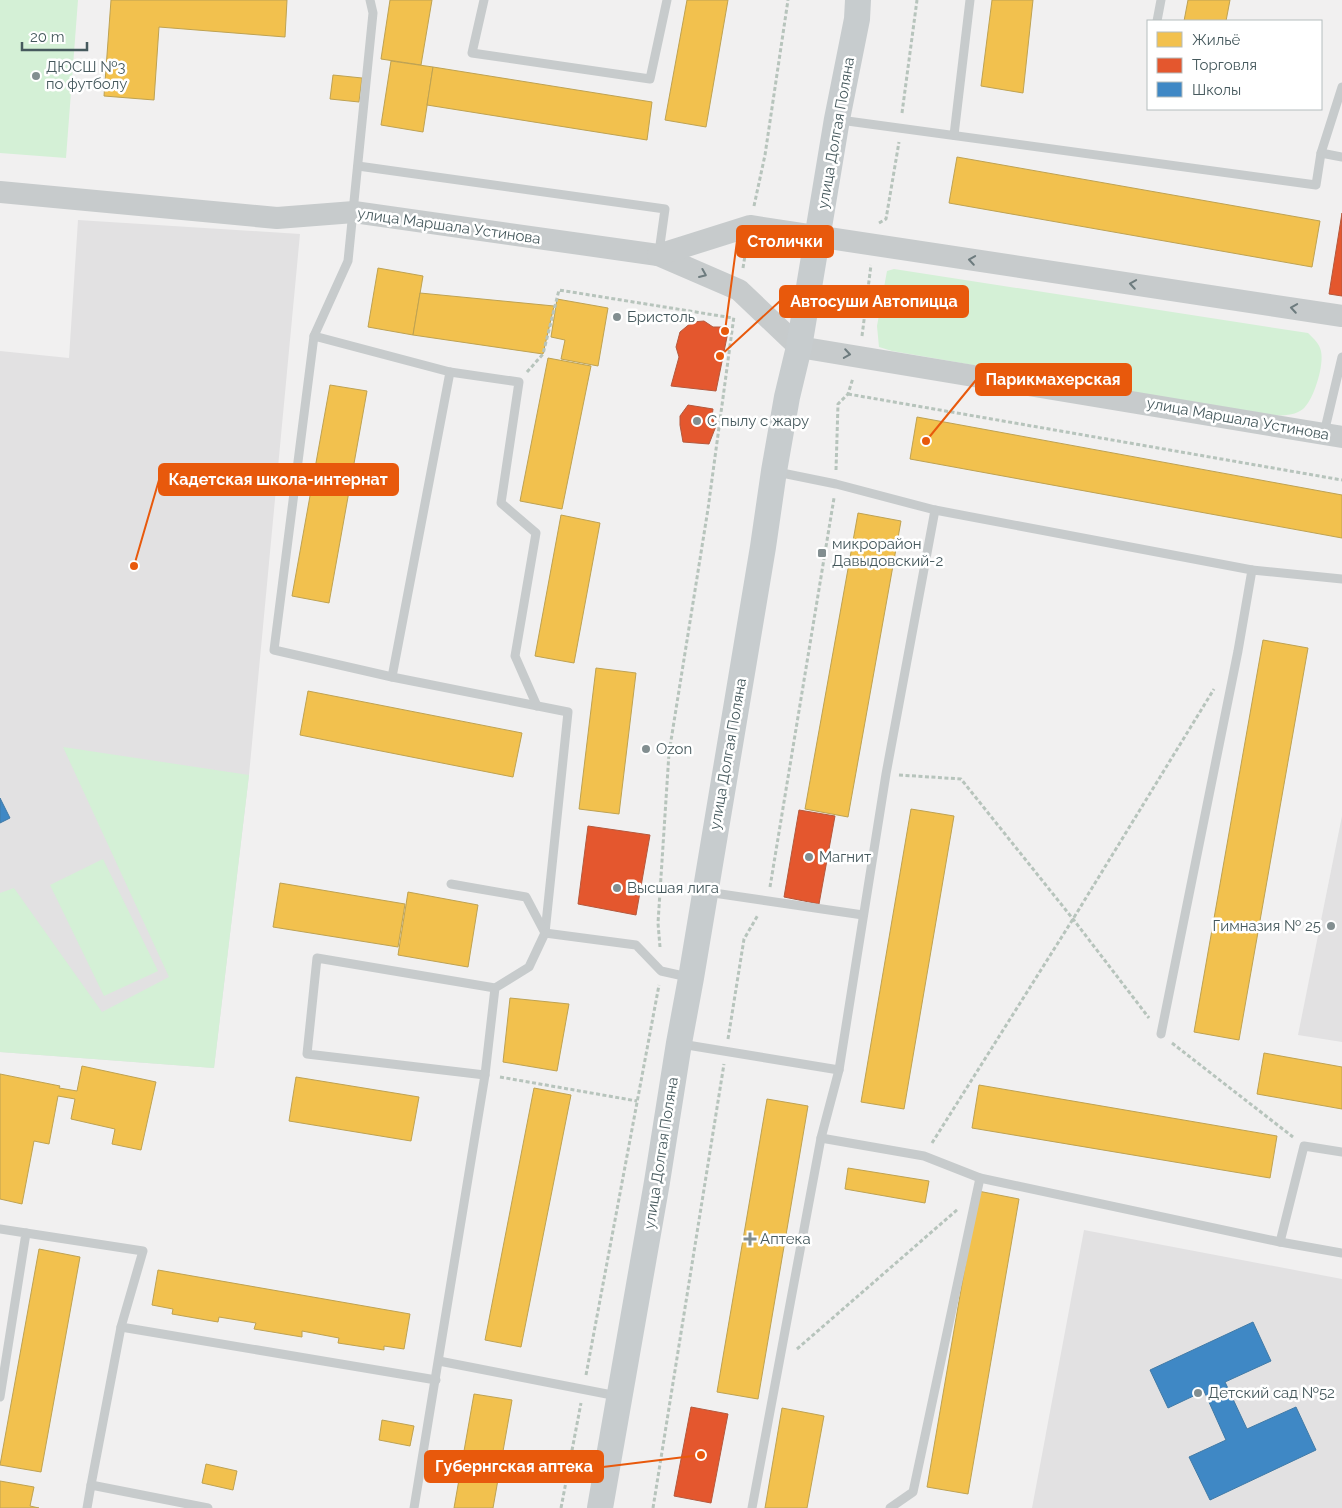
<svg xmlns="http://www.w3.org/2000/svg" width="1342" height="1508" font-family="Raleway,sans-serif">
<style>
.education{fill:#e2e1e2}
.green{fill:#d4f0d6}
.homes{fill:#f2c14e;stroke:#bea252}
.shops{fill:#e4572e;stroke:#b5583c}
.schools{fill:#3f88c5;stroke:#417aa6}
.lines{fill:none;stroke-linecap:round;stroke-linejoin:round}
.path{stroke:#b7c4bc;stroke-width:3;stroke-dasharray:4 2.5;stroke-linecap:butt}
.service{stroke:#c7cbcc;stroke-width:9}
.tertiary{stroke:#c7cbcc;stroke-width:22}
.secondary{stroke:#c7ccce;stroke-width:26}
.oneway{stroke:#6d7b7e}
.poi-dot{fill:#828e90;stroke:#fff;stroke-width:2}
.labels{text-anchor:middle;stroke-width:5;stroke-linejoin:round;paint-order:stroke}
.poi-label{font-size:15px;fill:#46595d;stroke:#fff;text-anchor:start}
.street-label{font-size:15px;fill:#46595d;stroke:#fff}
.leader{fill:none;stroke:#e8590c;stroke-width:2}
.callout-dot{fill:#e8590c;stroke:#fff;stroke-width:2}
.callout{fill:#e8590c;stroke:#e8590c;stroke-width:2}
.callout-label{font-size:16px;text-anchor:middle;font-weight:bold;fill:#fff}
</style>
<rect width="100%" height="100%" fill="#f1f0f0"/>
<g class="education">
<polygon points="78,220 300,234 249,775 214,1068 0,1052 0,351 69,358"/>
<polygon points="1342,816 1342,1042 1298,1035"/>
<polygon points="1084,1230 1342,1279 1342,1508 1032,1508"/>
</g>
<g class="green">
<polygon points="0,0 78,0 66,158 0,153"/>
<path d="M894 269 1308 333C1312 337 1318 342 1320 348 1326 361 1314 400 1303 409 1292 418 1273 415 1261 415L892 351 879 347 877 326 887 271Z"/>
<polygon points="63,747 249,775 214,1068 0,1052 0,893 14,888 102,1012 169,977"/>
<polygon points="103,859 158,971 104,996 50,885"/>
</g>
<g class="homes">
<polygon points="111,0 287,0 285,37 159,27 154,100 104,96"/>
<polygon points="390,0 432,0 421,65 381,59"/>
<polygon points="687,0 728,0 706,127 665,120"/>
<polygon points="992,0 1033,0 1023,93 981,86"/>
<polygon points="1188,0 1230,0 1226,21 1184,21"/>
<polygon points="391,61 433,67 423,132 381,125"/>
<polygon points="433,67 652,102 647,140 427,105"/>
<polygon points="333,75 362,78 359,102 330,99"/>
<polygon points="957,157 1320,221 1312,267 949,203"/>
<polygon points="378,268 423,276 413,335 368,327"/>
<polygon points="420,293 554,306 543,354 413,335"/>
<polygon points="557,299 608,308 598,366 561,359 565,340 551,337"/>
<polygon points="548,358 591,366 562,509 520,501"/>
<polygon points="330,385 367,391 329,603 292,596"/>
<polygon points="917,417 1342,495 1342,538 910,459"/>
<polygon points="858,513 901,521 848,817 805,809"/>
<polygon points="561,515 600,523 574,663 535,656"/>
<polygon points="1263,640 1308,648 1239,1040 1194,1032"/>
<polygon points="596,668 636,673 619,814 579,809"/>
<polygon points="308,691 522,733 513,777 300,735"/>
<polygon points="911,809 954,816 904,1109 861,1102"/>
<polygon points="280,883 405,904 398,947 273,927"/>
<polygon points="408,892 478,905 468,967 398,955"/>
<polygon points="510,998 569,1004 557,1071 503,1062"/>
<polygon points="1264,1053 1342,1067 1342,1109 1257,1094"/>
<polygon points="82,1066 156,1082 141,1150 112,1144 115,1129 71,1119 75,1099 58,1096 49,1144 34,1141 22,1204 0,1199 0,1074 60,1086 59,1088 77,1091"/>
<polygon points="296,1077 419,1097 411,1141 289,1121"/>
<polygon points="979,1085 1277,1136 1270,1178 972,1128"/>
<polygon points="534,1088 571,1095 521,1347 485,1340"/>
<polygon points="767,1099 808,1106 758,1399 717,1392"/>
<polygon points="848,1168 929,1181 925,1203 845,1189"/>
<polygon points="978,1191 1019,1199 968,1494 927,1487"/>
<polygon points="39,1249 80,1257 41,1472 0,1465"/>
<polygon points="158,1270 410,1314 404,1349 384,1346 384,1350 338,1343 339,1338 302,1331 302,1337 254,1329 256,1323 219,1317 218,1322 172,1314 173,1309 152,1305"/>
<polygon points="474,1394 512,1400 493,1508 454,1508"/>
<polygon points="782,1408 824,1416 807,1508 765,1508"/>
<polygon points="382,1420 414,1426 410,1446 379,1440"/>
<polygon points="206,1464 237,1471 233,1490 202,1483"/>
<polygon points="0,1481 34,1487 30,1506 39,1508 0,1508"/>
</g>
<g class="shops">
<polygon points="1342,213 1342,296 1329,294"/>
<polygon points="704,321 713,327 729,327 716,391 671,386 679,357 676,347 680,332 692,322"/>
<polygon points="688,405 713,409 712,417 716,426 709,444 683,442 680,425 680,416"/>
<polygon points="799,810 835,816 819,904 784,897"/>
<polygon points="588,826 650,835 636,915 578,904"/>
<polygon points="691,1407 728,1414 711,1503 674,1496"/>
</g>
<g class="schools">
<polygon points="0,798 10,818 0,823"/>
<polygon points="1253,1322 1271,1361 1225,1382 1247,1429 1296,1407 1316,1450 1210,1500 1189,1457 1226,1440 1204,1391 1168,1408 1150,1370"/>
</g>
<g class="lines">
<g class="path">
<polyline points="902,113 917,0"/>
<polyline points="754,206 765,155 788,0"/>
<polyline points="879,223 886,219 899,142"/>
<polyline points="743,268 746,249"/>
<polyline points="862,336 871,265"/>
<polyline points="527,372 543,354 559,290 733,318"/>
<polyline points="848,394 1342,480"/>
<polyline points="836,470 838,404 848,394 853,378"/>
<polyline points="899,775 961,779 1073,919 1149,1018"/>
<polyline points="770,887 834,498"/>
<polyline points="660,947 658,923 669,753 708,509 734,316"/>
<polyline points="728,1039 744,939 758,915"/>
<polyline points="1172,1043 1293,1137"/>
<polyline points="500,1077 637,1101"/>
<polyline points="932,1143 1073,919 1214,689"/>
<polyline points="797,1349 958,1209"/>
<polyline points="586,1375 659,985"/>
<polyline points="561,1508 581,1403"/>
<polyline points="653,1508 724,1064"/>
</g>
<g class="service">
<polyline points="484,0 472,53 650,79 667,0"/>
<polyline points="1157,21 1161,0"/>
<polyline points="840,120 1316,185 1321,153 1342,87"/>
<polyline points="954,135 970,0"/>
<polyline points="1321,153 1342,157"/>
<polyline points="358,166 665,209 659,252"/>
<polyline points="314,336 348,261 373,13 370,0"/>
<polyline points="450,372 392,677 568,712 545,933"/>
<polyline points="1324,433 1342,357"/>
<polyline points="777,472 836,484 935,510 1252,570 1238,651 1161,1034"/>
<polyline points="1252,570 1342,579"/>
<polyline points="392,677 274,650 314,336 450,372 519,382 501,503 536,533 515,656 537,706"/>
<polyline points="451,884 526,897 545,933"/>
<polyline points="707,892 863,915"/>
<polyline points="681,1044 839,1070"/>
<polyline points="485,1075 307,1054 317,958 495,988"/>
<polyline points="821,1138 924,1156 980,1178 1280,1242 1304,1146 1342,1152"/>
<polyline points="0,1229 26,1233 0,1397"/>
<polyline points="26,1233 143,1251 121,1327 436,1380"/>
<polyline points="1280,1242 1342,1253"/>
<polyline points="439,1361 617,1396"/>
<polyline points="91,1485 121,1327"/>
<polyline points="87,1508 91,1485 208,1508"/>
<polyline points="414,1508 485,1075 495,988 529,967 545,933 636,945 661,971 688,977"/>
<polyline points="752,1508 821,1138 839,1070 886,774 935,510"/>
<polyline points="890,1508 913,1492 980,1178"/>
</g>
<g class="tertiary">
<polyline points="0,192 277,218 354,212 658,255 739,290 799,347 1342,437"/>
<polyline points="658,255 750,226 1342,316"/>
</g>
<polyline class="secondary" points="600,1508 657,1182 679,1043 691,978 763,547 774,471 787,397 799,347 837,119 857,19 858,0"/>
</g>
<defs><path id="oneway-chevron" d="M-2-3.5L2.5 0L-2 3.5" fill="none" stroke-width="1.6" stroke-linecap="round" stroke-linejoin="round" transform="scale(1.25)"/></defs>
<g class="oneway">
<use href="#oneway-chevron" transform="translate(972 260) rotate(-171)"/>
<use href="#oneway-chevron" transform="translate(703 274) rotate(23)"/>
<use href="#oneway-chevron" transform="translate(1133 284) rotate(-171)"/>
<use href="#oneway-chevron" transform="translate(1294 308) rotate(-171)"/>
<use href="#oneway-chevron" transform="translate(847 354) rotate(9)"/>
</g>
<g class="poi-dot">
<circle cx="36" cy="76" r="5"/>
<circle cx="617" cy="317" r="5"/>
<circle cx="697" cy="421" r="5"/>
<rect x="817" y="548" width="10" height="10" rx="2.5"/>
<circle cx="646" cy="749" r="5"/>
<circle cx="809" cy="857" r="5"/>
<circle cx="617" cy="888" r="5"/>
<circle cx="1331" cy="926" r="5"/>
<path d="M747.5 1231.5h5v5h5v5h-5v5h-5v-5h-5v-5h5z"/>
<circle cx="1198" cy="1393" r="5"/>
</g>
<g class="labels">
<g class="poi-label">
<text x="46" y="72">ДЮСШ №3<tspan x="46" dy="17">по футболу</tspan></text>
<text x="627" y="322">Бристоль</text>
<text x="707" y="426">C пылу с жару</text>
<text x="832" y="549">микрорайон<tspan x="832" dy="17">Давыдовский-2</tspan></text>
<text x="656" y="754">Ozon</text>
<text x="819" y="862">Магнит</text>
<text x="627" y="893">Высшая лига</text>
<text x="1321" y="931" text-anchor="end">Гимназия № 25</text>
<text x="760" y="1244">Аптека</text>
<text x="1208" y="1398">Детский сад №52</text>
</g>
<g class="street-label">
<text transform="translate(836 133) rotate(-80)" y="5">улица Долгая Поляна</text>
<text transform="translate(449 226) rotate(8)" y="5">улица Маршала Устинова</text>
<text transform="translate(1238 419) rotate(10)" y="5">улица Маршала Устинова</text>
<text transform="translate(728 754) rotate(-80)" y="5">улица Долгая Поляна</text>
<text transform="translate(661 1153) rotate(-81)" y="5">улица Долгая Поляна</text>
</g>
</g>
<path class="leader" d="M725 331L737 241M720 356L780 301M926 441L976 380M134 566L159 480M701 1455L603 1467"/>
<g class="callout-dot">
<circle cx="725" cy="331" r="5"/>
<circle cx="720" cy="356" r="5"/>
<circle cx="926" cy="441" r="5"/>
<circle cx="134" cy="566" r="5"/>
<circle cx="701" cy="1455" r="5"/>
</g>
<g class="callout">
<rect x="737" y="226" width="96" height="31" rx="5"/>
<rect x="780" y="286" width="188" height="31" rx="5"/>
<rect x="976" y="364" width="155" height="31" rx="5"/>
<rect x="159" y="464" width="239" height="31" rx="5"/>
<rect x="425" y="1451" width="178" height="31" rx="5"/>
</g>
<g class="callout-label">
<text x="785" y="247">Столички</text>
<text x="874" y="307">Автосуши Автопицца</text>
<text x="1053" y="385">Парикмахерская</text>
<text x="278" y="485">Кадетская школа-интернат</text>
<text x="514" y="1472">Губернгская аптека</text>
</g>
<rect x="1147" y="20" width="175" height="90" fill="#ffffff" stroke="#b5bdbe"/>
<rect x="1157" y="32" width="25" height="15" fill="#f2c14e" stroke="#b5bdbe"/>
<text x="1192" y="45" font-size="15" fill="#46595d">Жильё</text>
<rect x="1157" y="58" width="25" height="15" fill="#e4572e" stroke="#b5bdbe"/>
<text x="1192" y="70" font-size="15" fill="#46595d">Торговля</text>
<rect x="1157" y="82" width="25" height="15" fill="#3f88c5" stroke="#b5bdbe"/>
<text x="1192" y="95" font-size="15" fill="#46595d">Школы</text>
<path d="M22 42v8h65v-8" fill="none" stroke="#46595d" stroke-width="2.5"/>
<text x="30" y="42" font-size="15" fill="#46595d" stroke="#ffffff" stroke-width="4" paint-order="stroke">20 m</text>
</svg>
